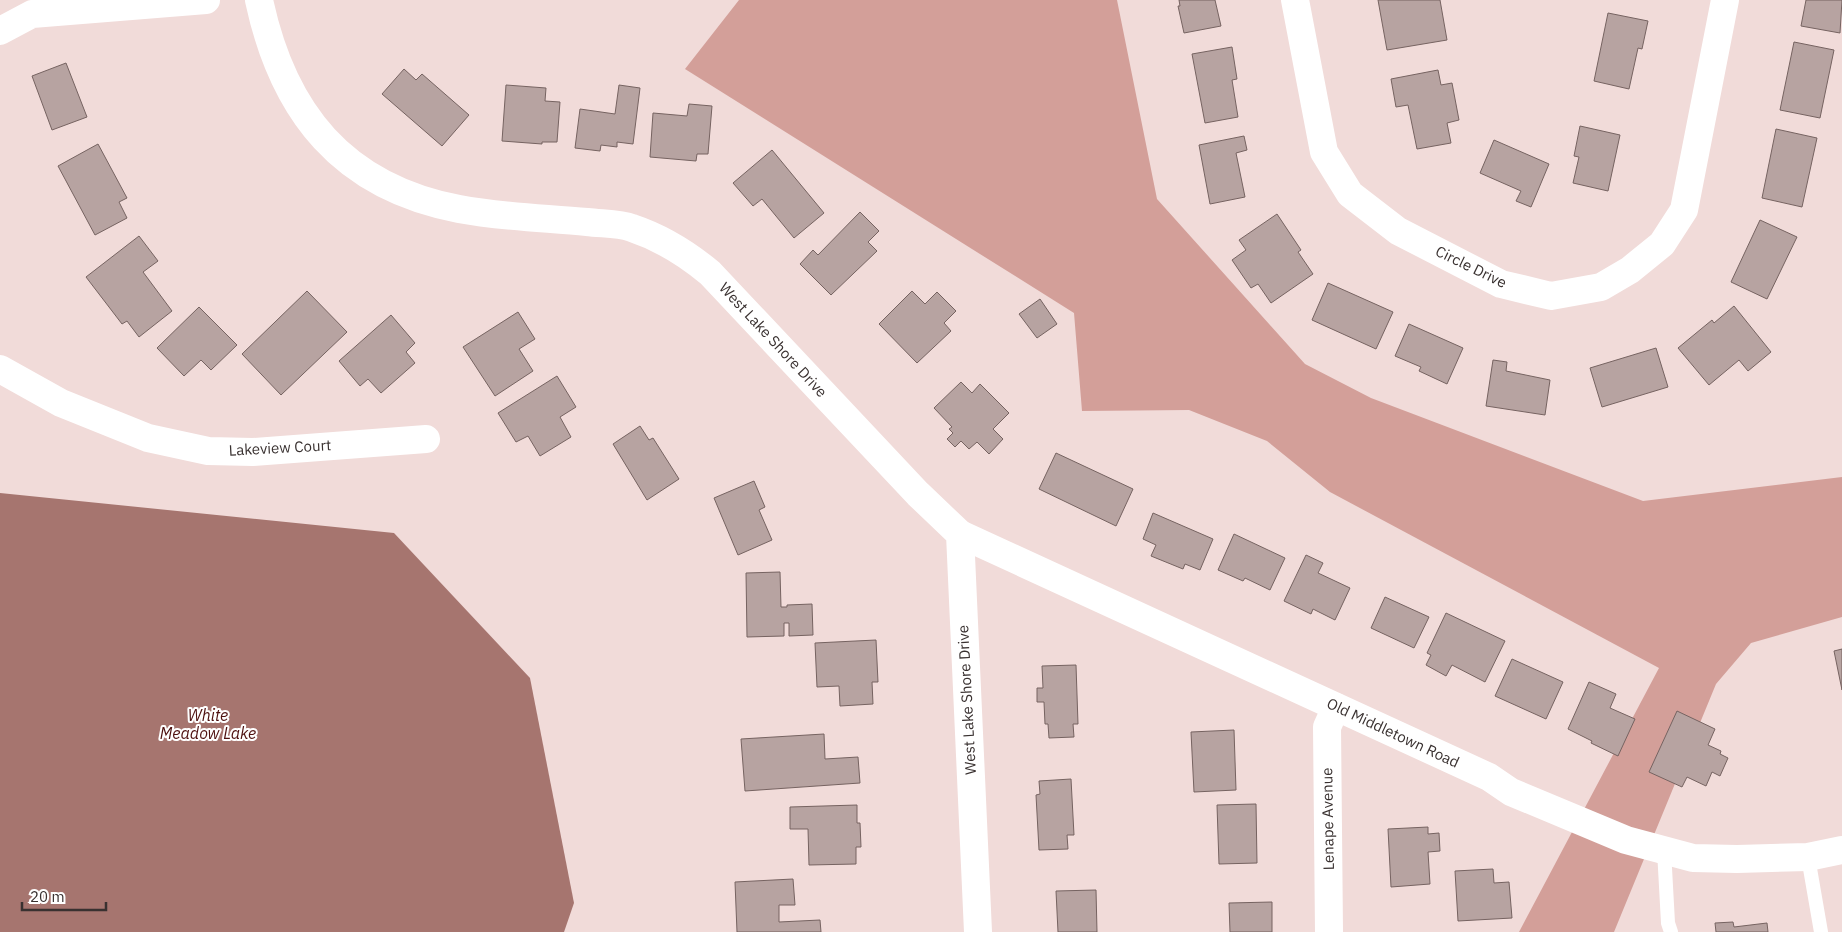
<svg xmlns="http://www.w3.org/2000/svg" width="1842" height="932" font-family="'IBM Plex Sans',sans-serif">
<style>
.forest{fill:#d39f99}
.water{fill:#a6756f}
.building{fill:#b7a3a1;stroke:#766361}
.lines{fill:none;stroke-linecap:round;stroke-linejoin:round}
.service{stroke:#fff;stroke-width:14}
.minor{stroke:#fff;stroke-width:28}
.tertiary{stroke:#fff;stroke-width:28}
.labels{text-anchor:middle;stroke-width:4;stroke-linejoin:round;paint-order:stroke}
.street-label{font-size:15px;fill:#393130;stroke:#fff}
.water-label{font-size:16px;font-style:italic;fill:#4e100f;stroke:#fff}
</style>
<rect width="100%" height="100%" fill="#f1dbd9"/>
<polygon class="forest" points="739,0 1117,0 1157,199 1305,364 1371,398 1643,501 1842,477 1842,617 1751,643 1716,684 1614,932 1519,932 1659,668 1330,492 1267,441 1189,410 1082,411 1074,313 685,69"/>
<polygon class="water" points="0,493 394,533 530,678 574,903 564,932 0,932"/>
<g class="building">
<polygon points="1179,0 1215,0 1221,26 1184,33 1178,6 1180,6"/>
<polygon points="1378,0 1440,0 1447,40 1387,50"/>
<polygon points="1806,0 1842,0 1840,33 1801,26"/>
<polygon points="1608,13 1648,21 1642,49 1638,48 1629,89 1594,81"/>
<polygon points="1794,42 1834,50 1820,118 1780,110"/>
<polygon points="1232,47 1237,79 1232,80 1238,117 1205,123 1192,54"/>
<polygon points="66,63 87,117 52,130 32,76"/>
<polygon points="404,69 416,80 422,74 469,115 442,146 382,94"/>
<polygon points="1438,70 1441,85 1452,83 1459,120 1447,123 1451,143 1417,149 1408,105 1396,107 1391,79"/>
<polygon points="506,85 546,88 545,101 560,102 557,142 542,142 542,144 502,141"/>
<polygon points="619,85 640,88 633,144 617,142 617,147 601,145 600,151 575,148 580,109 615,114"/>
<polygon points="689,104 712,106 708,154 697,154 696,161 650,157 653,113 687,116"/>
<polygon points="1580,126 1620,135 1608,191 1573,183 1579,157 1574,156"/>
<polygon points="1776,129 1817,138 1802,207 1762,198"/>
<polygon points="1244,136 1247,150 1236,153 1245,197 1210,204 1199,145"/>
<polygon points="1494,140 1549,164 1531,207 1516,201 1521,191 1480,173"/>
<polygon points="98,144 127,198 119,202 127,218 95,235 58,166"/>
<polygon points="772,150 824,213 794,238 762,199 753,206 733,183"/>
<polygon points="860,212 879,231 868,242 877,251 831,295 800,264 813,250 818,255"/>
<polygon points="1277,214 1301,250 1298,252 1313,274 1271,303 1258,284 1251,288 1232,260 1246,250 1239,240"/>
<polygon points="1760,220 1797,237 1767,299 1731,282"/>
<polygon points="139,236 158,261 143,272 172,311 139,337 127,321 122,324 86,277"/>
<polygon points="1328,283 1393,312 1376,349 1312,320"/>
<polygon points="307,291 347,332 281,395 242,354"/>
<polygon points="912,291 925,304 937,292 956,311 944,323 951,331 917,363 879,324"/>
<polygon points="1040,299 1057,324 1037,338 1019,314"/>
<polygon points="1734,306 1771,352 1748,371 1739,360 1709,385 1678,348 1712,320 1714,323"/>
<polygon points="199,307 237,345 211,370 201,360 184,376 157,348"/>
<polygon points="518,312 535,339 519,349 533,371 495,396 463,347"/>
<polygon points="391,315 415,343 406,352 415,363 381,393 368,379 360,386 339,361"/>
<polygon points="1409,324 1463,348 1447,384 1419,371 1421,367 1395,356"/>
<polygon points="1656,348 1668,387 1602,407 1590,368"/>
<polygon points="1493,360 1507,362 1506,371 1550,380 1545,415 1486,406"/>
<polygon points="557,376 576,407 560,417 571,437 540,456 528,436 516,442 498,413"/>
<polygon points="961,382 972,393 980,384 1009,413 993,429 1003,439 989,454 977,442 969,449 961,441 955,447 947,439 953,433 949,429 952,427 934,408"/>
<polygon points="640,426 649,440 653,438 679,479 647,500 613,444"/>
<polygon points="1056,453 1133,489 1116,526 1039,489"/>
<polygon points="754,481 765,507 759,510 772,540 738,555 714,498"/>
<polygon points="1153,513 1213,539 1200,570 1185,564 1183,569 1151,556 1156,545 1143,539"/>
<polygon points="1234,534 1285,558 1270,590 1245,578 1243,581 1218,570"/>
<polygon points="1306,555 1323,563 1318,573 1350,588 1335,620 1313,609 1311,614 1284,601"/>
<polygon points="780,572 781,607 787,607 787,605 812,604 813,635 789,636 789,623 784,623 784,636 747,637 746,573"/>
<polygon points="1385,597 1429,617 1414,648 1371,628"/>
<polygon points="1446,613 1505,641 1485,682 1452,665 1446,676 1426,665 1431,655 1427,653"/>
<polygon points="876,640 878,682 872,682 873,704 840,706 839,686 817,687 815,643"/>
<polygon points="1842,649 1842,690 1834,651"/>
<polygon points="1512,659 1563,682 1546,719 1495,696"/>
<polygon points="1076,665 1078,724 1073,724 1074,737 1049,738 1048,724 1045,724 1044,702 1037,702 1037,688 1043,688 1042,666"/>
<polygon points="1589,682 1616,694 1610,708 1635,719 1618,756 1591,743 1592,741 1568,729"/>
<polygon points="1677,711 1715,729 1708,745 1721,751 1720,754 1728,758 1720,776 1712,772 1706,786 1687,777 1682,787 1649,772"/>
<polygon points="1234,730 1236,790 1194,792 1191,732"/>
<polygon points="824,734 825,759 858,757 860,783 745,791 741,739"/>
<polygon points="1071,779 1074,835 1067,835 1068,849 1039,850 1036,795 1040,794 1039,781"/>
<polygon points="1256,804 1257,863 1219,864 1217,805"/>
<polygon points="857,805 857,823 860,823 861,847 856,847 856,864 809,865 808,829 790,829 790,807"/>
<polygon points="1428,827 1428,834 1439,833 1440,851 1428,852 1430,884 1391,887 1388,829"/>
<polygon points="1493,869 1494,883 1509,882 1512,918 1458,921 1455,871"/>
<polygon points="793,879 795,905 779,905 779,922 820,920 821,932 737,932 735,882"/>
<polygon points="1096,890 1097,932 1058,932 1056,891"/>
<polygon points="1272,902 1272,932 1230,932 1229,903"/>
<polygon points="1733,922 1734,927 1767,923 1768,932 1716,932 1715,923"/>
</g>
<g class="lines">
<g class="service">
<polyline points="1664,850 1668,923 1671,932"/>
<polyline points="1808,857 1821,932"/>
</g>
<g class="minor">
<polyline points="1295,0 1324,152 1350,194 1398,231 1501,284 1551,296 1601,287 1630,270 1662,244 1684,210 1725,0"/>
<polyline points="0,31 32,14 206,0"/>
<polyline points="0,369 61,403 148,438 208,451 253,452 426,439"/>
<polyline points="960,534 1489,777 1511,792 1626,840 1693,858 1737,859 1808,857 1842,850"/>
<polyline points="1329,932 1327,727 1336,707"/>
</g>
<path class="tertiary" d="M259 0C283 113 343 187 459 209 501 217 545 218 587 222 602 224 619 223 632 228 662 238 686 253 710 273L918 494 960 534 978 932"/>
</g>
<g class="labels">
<g class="street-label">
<text transform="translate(1471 267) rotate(26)" y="5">Circle Drive</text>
<text transform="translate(773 340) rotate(47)" y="5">West Lake Shore Drive</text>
<text transform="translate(280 448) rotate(-3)" y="5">Lakeview Court</text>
<text transform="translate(967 700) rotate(-93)" y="5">West Lake Shore Drive</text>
<text transform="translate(1393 733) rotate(25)" y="5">Old Middletown Road</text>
<text transform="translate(1328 819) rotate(-91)" y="5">Lenape Avenue</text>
</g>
<g class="water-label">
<text x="208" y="721">White<tspan x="208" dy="18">Meadow Lake</tspan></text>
</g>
</g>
<path d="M22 902v8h84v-8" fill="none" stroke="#393130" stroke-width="2.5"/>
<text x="30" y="902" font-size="15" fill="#393130" stroke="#ffffff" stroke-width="4" paint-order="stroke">20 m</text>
</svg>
